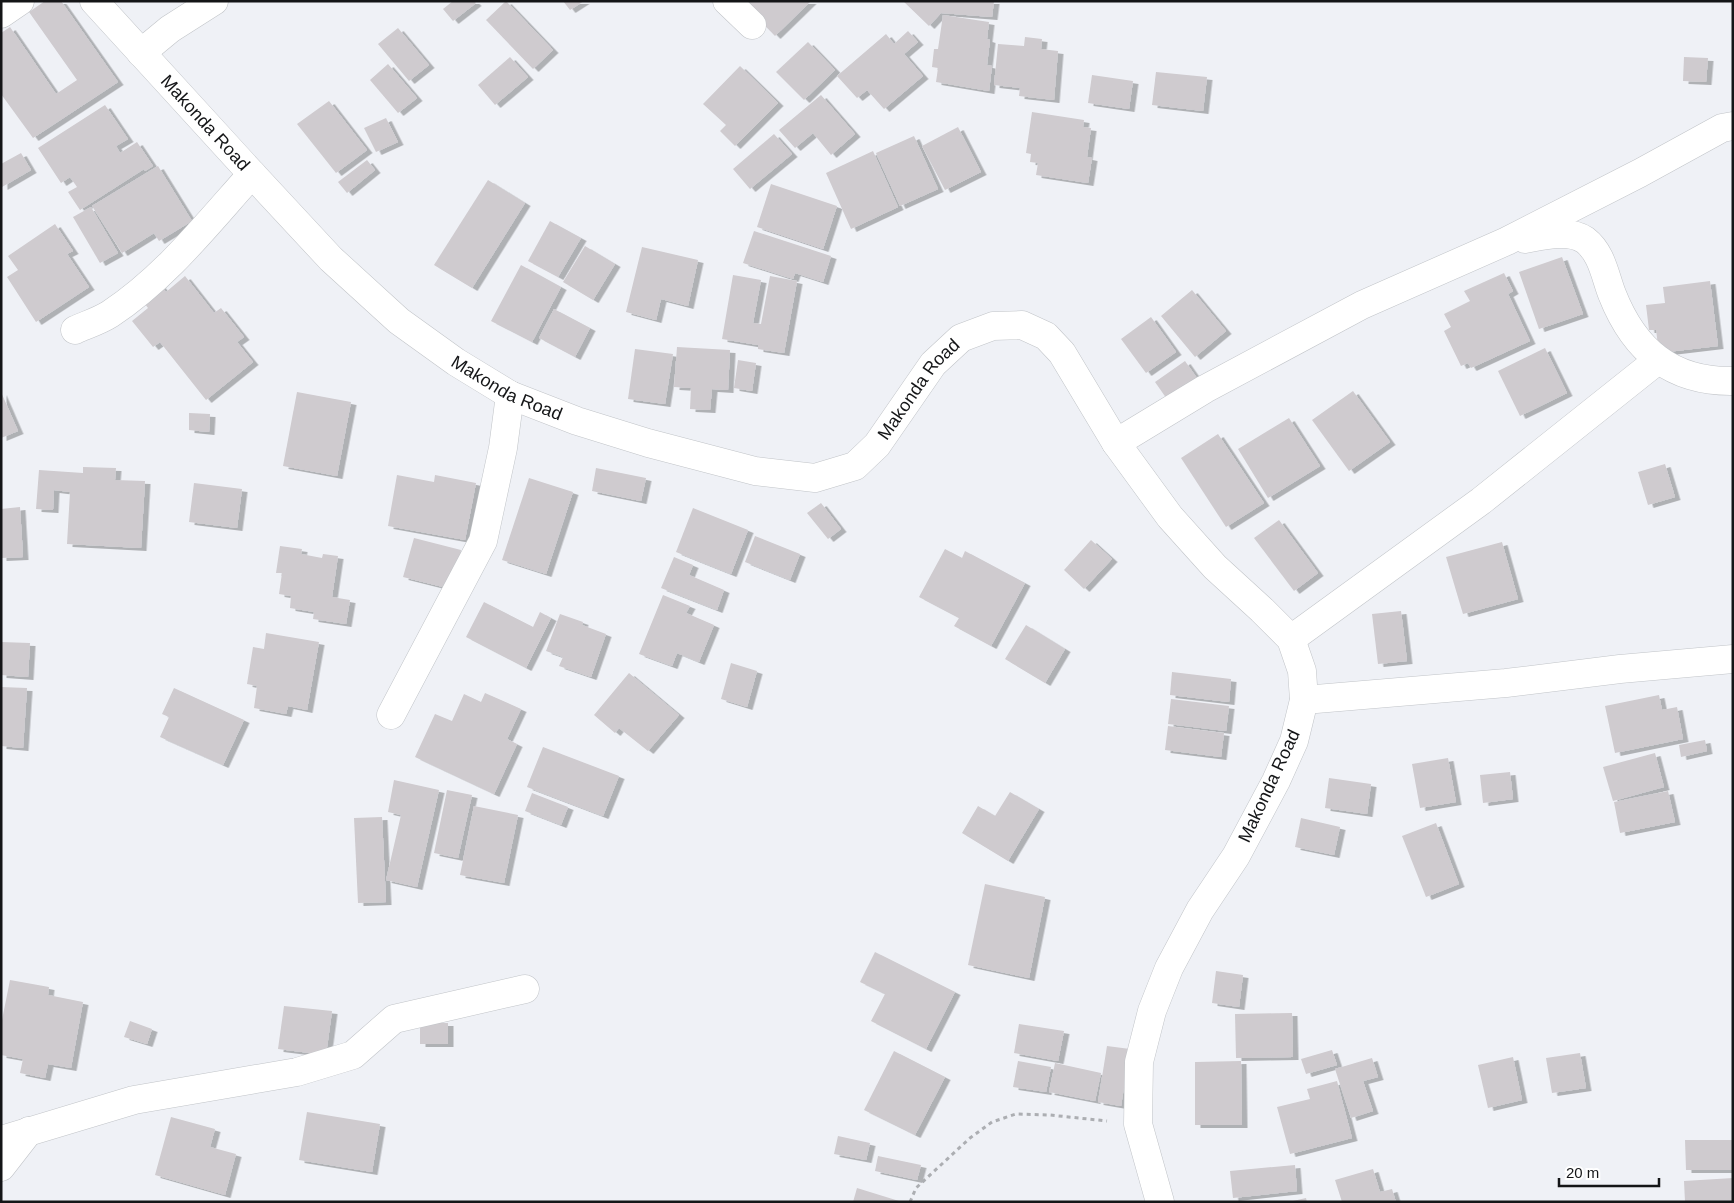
<svg xmlns="http://www.w3.org/2000/svg" width="1734" height="1203" font-family="Arial,sans-serif">
<style>
.building{fill:#cfcbcf;filter:url(#shadow)}
.lines{fill:none;stroke-linecap:round;stroke-linejoin:round}
.minor-casing{stroke:#c1c4c8;stroke-width:29}
.path{stroke:#acaeb2;stroke-width:3;stroke-dasharray:4 4;stroke-linecap:butt}
.minor{stroke:#fff;stroke-width:28}
.labels{text-anchor:middle;stroke-width:4.5;stroke-linejoin:round;paint-order:stroke}
.street-label{font-size:18px;fill:#141517;stroke:#fff}
</style>
<defs>
<filter id="shadow"><feDropShadow dx="5.5" dy="3" stdDeviation="0" flood-color="#0004"/></filter>
</defs>
<rect width="100%" height="100%" fill="#eff1f6"/>
<g class="building">
<polygon points="45,1 61,1 118,82 33,138 1,94 1,33 10,27 56,94 77,80 29,12"/>
<polygon points="453,1 474,1 476,3 453,21 443,9"/>
<polygon points="506,1 553,50 533,69 486,20"/>
<polygon points="563,1 584,1 570,10"/>
<polygon points="741,1 811,1 775,36"/>
<polygon points="903,1 994,1 992,17 941,13 929,26"/>
<polygon points="943,15 989,22 987,39 990,40 987,65 992,66 989,91 936,82 938,68 932,67 934,49 938,49"/>
<polygon points="398,28 429,65 409,81 378,44"/>
<polygon points="908,31 918,42 904,54 923,76 884,109 867,90 857,98 837,76 886,34 894,44"/>
<polygon points="1025,37 1042,39 1041,49 1058,51 1054,100 1019,96 1020,88 994,85 998,44 1024,46"/>
<polygon points="808,42 835,70 804,100 776,72"/>
<polygon points="510,57 528,77 495,105 478,85"/>
<polygon points="1684,57 1708,58 1706,82 1683,81"/>
<polygon points="388,64 417,98 398,113 370,80"/>
<polygon points="740,66 778,103 735,146 720,131 726,125 703,104"/>
<polygon points="1156,72 1207,77 1203,111 1152,105"/>
<polygon points="1092,75 1133,81 1129,109 1088,103"/>
<polygon points="821,95 855,134 831,155 813,133 795,148 779,130"/>
<polygon points="329,101 367,150 336,173 297,124"/>
<polygon points="105,105 128,139 116,146 120,153 137,142 153,166 145,171 144,169 80,210 68,192 77,187 70,177 61,183 38,148"/>
<polygon points="1032,112 1084,120 1083,127 1091,128 1087,157 1092,158 1088,183 1036,175 1038,163 1030,162 1031,154 1026,153"/>
<polygon points="386,118 398,142 376,152 364,128"/>
<polygon points="958,127 981,172 945,190 922,146"/>
<polygon points="774,134 792,154 750,189 733,169"/>
<polygon points="914,136 938,189 900,206 876,153"/>
<polygon points="873,151 898,207 851,229 826,173"/>
<polygon points="21,153 31,170 2,187 1,164"/>
<polygon points="367,160 375,170 347,193 338,182"/>
<polygon points="158,166 192,221 159,241 154,233 122,253 92,206"/>
<polygon points="488,180 525,203 472,288 434,265"/>
<polygon points="771,184 837,206 823,249 757,227"/>
<polygon points="91,207 118,253 100,263 73,217"/>
<polygon points="550,221 581,238 558,277 528,261"/>
<polygon points="55,224 73,251 67,254 89,287 36,322 7,277 18,270 8,256"/>
<polygon points="754,231 831,256 823,282 795,273 793,279 743,263"/>
<polygon points="585,246 615,264 593,300 563,282"/>
<polygon points="642,247 698,260 688,306 661,299 656,320 626,312"/>
<polygon points="1562,257 1583,314 1539,329 1519,272"/>
<polygon points="521,265 561,287 532,342 491,321"/>
<polygon points="1504,273 1513,291 1508,294 1530,341 1471,368 1468,363 1461,366 1444,331 1451,327 1444,314 1470,301 1464,291"/>
<polygon points="733,275 761,280 753,323 761,324 770,276 797,281 784,353 758,349 758,345 722,339"/>
<polygon points="185,276 214,313 221,308 244,337 237,342 253,362 206,400 160,342 153,347 132,321 148,308 142,300 160,285 166,292"/>
<polygon points="1710,281 1718,346 1659,353 1656,330 1649,330 1646,305 1665,303 1663,287"/>
<polygon points="1192,290 1226,331 1195,357 1161,316"/>
<polygon points="554,309 590,328 575,357 539,338"/>
<polygon points="1151,317 1176,352 1146,373 1121,339"/>
<polygon points="677,347 730,350 728,390 712,389 710,410 690,409 691,388 674,387"/>
<polygon points="1545,348 1567,393 1520,416 1498,371"/>
<polygon points="635,349 673,354 665,404 628,399"/>
<polygon points="738,360 756,363 752,391 734,388"/>
<polygon points="1185,361 1199,381 1169,402 1155,382"/>
<polygon points="1353,391 1390,442 1349,471 1312,420"/>
<polygon points="1,392 18,431 1,438"/>
<polygon points="297,392 351,402 337,476 283,466"/>
<polygon points="189,413 210,414 209,432 189,430"/>
<polygon points="1289,418 1320,466 1268,498 1238,449"/>
<polygon points="1218,434 1264,503 1226,527 1181,458"/>
<polygon points="1665,464 1675,497 1648,505 1638,472"/>
<polygon points="83,467 116,468 115,480 145,481 141,548 67,544 70,492 54,490 53,510 36,509 39,470 83,473"/>
<polygon points="596,468 646,478 641,501 592,491"/>
<polygon points="397,475 434,482 435,475 476,483 465,540 388,526"/>
<polygon points="529,478 573,492 546,574 502,560"/>
<polygon points="194,483 242,489 237,528 189,522"/>
<polygon points="821,503 841,529 828,539 807,513"/>
<polygon points="20,507 23,557 1,558 1,509"/>
<polygon points="693,508 748,530 731,574 676,552"/>
<polygon points="1279,520 1318,573 1294,591 1254,538"/>
<polygon points="755,536 800,554 790,580 745,562"/>
<polygon points="414,538 461,550 451,589 403,577"/>
<polygon points="1091,540 1112,559 1084,589 1064,570"/>
<polygon points="1502,542 1518,599 1463,614 1446,557"/>
<polygon points="280,546 302,549 301,554 322,558 323,554 338,556 332,597 350,600 346,624 313,619 314,612 290,608 291,596 279,594 282,573 276,573"/>
<polygon points="945,549 962,558 965,551 1025,583 991,646 954,626 959,618 919,597"/>
<polygon points="674,557 693,565 689,575 724,590 717,610 661,588"/>
<polygon points="663,595 690,606 686,613 714,625 699,662 677,653 672,666 639,654"/>
<polygon points="484,602 533,627 540,612 551,618 526,668 466,637"/>
<polygon points="1401,611 1407,661 1378,664 1372,614"/>
<polygon points="560,614 583,622 582,625 606,634 591,677 559,666 563,657 546,651"/>
<polygon points="1026,625 1065,649 1045,683 1005,659"/>
<polygon points="266,633 319,642 307,710 288,706 286,714 254,708 257,686 247,684 253,647 264,649"/>
<polygon points="1,642 30,643 28,677 1,675"/>
<polygon points="731,663 757,671 747,707 721,699"/>
<polygon points="1172,672 1231,679 1229,702 1170,695"/>
<polygon points="629,673 679,715 648,751 619,728 615,733 594,715"/>
<polygon points="1,687 27,688 23,748 1,746"/>
<polygon points="174,688 244,720 223,765 160,737 169,717 162,714"/>
<polygon points="485,693 521,709 507,739 517,744 494,794 415,757 435,714 452,721 464,694 481,702"/>
<polygon points="1659,695 1662,710 1677,707 1683,739 1615,753 1605,706"/>
<polygon points="1171,699 1229,706 1226,731 1168,724"/>
<polygon points="1168,726 1224,733 1221,757 1165,750"/>
<polygon points="1705,740 1707,751 1681,757 1679,745"/>
<polygon points="543,747 619,776 603,816 527,787"/>
<polygon points="1655,753 1664,787 1613,801 1603,767"/>
<polygon points="1448,758 1456,802 1420,808 1412,764"/>
<polygon points="1510,772 1513,799 1483,803 1480,775"/>
<polygon points="1329,778 1371,784 1367,814 1325,808"/>
<polygon points="394,780 439,790 417,887 386,880 401,815 388,812"/>
<polygon points="447,790 472,795 458,858 434,853"/>
<polygon points="1668,791 1675,822 1620,833 1614,802"/>
<polygon points="1010,792 1039,809 1008,861 962,833 978,806 995,816"/>
<polygon points="532,793 568,807 561,825 525,811"/>
<polygon points="474,806 518,815 504,883 460,875"/>
<polygon points="382,817 386,902 358,903 354,818"/>
<polygon points="1301,818 1340,827 1334,855 1295,847"/>
<polygon points="1436,823 1459,884 1426,897 1402,836"/>
<polygon points="985,884 1045,897 1029,978 968,965"/>
<polygon points="875,952 955,992 926,1049 871,1021 885,994 860,982"/>
<polygon points="1216,971 1243,975 1239,1007 1212,1003"/>
<polygon points="10,980 49,987 48,995 83,1002 71,1068 48,1064 45,1078 20,1073 23,1059 1,1055 1,1025"/>
<polygon points="284,1006 332,1011 326,1055 278,1049"/>
<polygon points="1292,1013 1293,1057 1236,1058 1235,1014"/>
<polygon points="130,1021 152,1029 147,1044 124,1037"/>
<rect x="420" y="1023" width="28" height="21"/>
<polygon points="1019,1024 1064,1031 1058,1061 1014,1053"/>
<polygon points="1107,1046 1130,1049 1121,1106 1098,1102"/>
<polygon points="1332,1050 1337,1065 1306,1074 1301,1059"/>
<polygon points="894,1051 945,1077 915,1135 864,1110"/>
<polygon points="1580,1053 1586,1088 1552,1093 1546,1058"/>
<polygon points="1513,1057 1522,1100 1488,1108 1478,1065"/>
<polygon points="1372,1058 1378,1077 1363,1081 1373,1111 1351,1118 1335,1069"/>
<polygon points="1018,1061 1051,1067 1046,1092 1013,1087"/>
<polygon points="1241,1061 1242,1125 1195,1125 1195,1062"/>
<polygon points="1055,1063 1101,1073 1095,1101 1049,1092"/>
<polygon points="1337,1081 1352,1138 1290,1154 1277,1107 1310,1099 1307,1089"/>
<polygon points="307,1112 380,1124 372,1172 299,1160"/>
<polygon points="171,1117 215,1129 210,1147 236,1154 225,1195 155,1175"/>
<polygon points="838,1136 870,1143 866,1160 834,1154"/>
<polygon points="1685,1140 1732,1140 1733,1170 1686,1170"/>
<polygon points="878,1156 921,1165 917,1180 875,1171"/>
<polygon points="1295,1165 1297,1191 1233,1198 1230,1171"/>
<polygon points="1373,1169 1380,1192 1392,1189 1396,1202 1342,1202 1335,1180"/>
<polygon points="1733,1178 1733,1202 1685,1202 1684,1181"/>
<polygon points="857,1188 899,1201 899,1202 853,1202"/>
<polygon points="1306,1198 1307,1202 1293,1202 1293,1201"/>
</g>
<g class="lines">
<defs>
<g id="minor">
<path id="s1" d="M94 1 252 174 331 259 399 321 456 362 510 395 577 421 648 443 755 471 815 478 855 466 877 445 933 364 961 338 993 326 1022 325 1046 336 1062 353 1116 443 1170 517 1215 567 1262 610 1291 639 1302 671 1304 700 1294 741 1276 781 1236 856 1200 910 1169 968 1152 1011 1139 1062 1138 1124 1160 1202"/>
<polyline points="727,1 752,25"/>
<polyline points="1,14 20,1"/>
<polyline points="141,53 170,29 214,1"/>
<path d="M1525 239C1542 236 1569 229 1585 240 1602 253 1605 276 1612 294 1634 350 1671 382 1733 381"/>
<path d="M75 330C86 325 99 321 110 314 166 277 207 224 252 174"/>
<polyline points="1116,443 1205,389 1362,305 1507,241 1640,173 1722,128 1733,126"/>
<polyline points="1291,639 1481,501 1658,360"/>
<polyline points="1304,700 1506,683 1620,669 1733,659"/>
<polyline points="391,715 483,541 503,448 510,395"/>
<polyline points="1,1140 134,1100 297,1072 353,1055 394,1019 525,989"/>
<polyline points="1,1167 29,1131"/>
</g>
</defs>
<use href="#minor" class="minor-casing"/>
<polyline class="path" points="910,1202 916,1188 970,1138 992,1122 1016,1114 1050,1115 1107,1121"/>
<use href="#minor" class="minor"/>
</g>
<g class="labels">
<g class="street-label">
<text dy="6" stroke="none"><textPath href="#s1" startOffset="165">Makonda Road</textPath></text>
<text dy="6" stroke="none"><textPath href="#s1" startOffset="570">Makonda Road</textPath></text>
<text dy="6" stroke="none"><textPath href="#s1" startOffset="1035">Makonda Road</textPath></text>
<text transform="translate(1269 786) rotate(-65)" y="6">Makonda Road</text>
</g>
</g>
<rect width="1734" height="1203" fill="none" stroke="#141517" stroke-width="5"/>
<path d="M1559 1178v8h100v-8" fill="none" stroke="#141517" stroke-width="2.5"/>
<text x="1566" y="1178" font-size="15" fill="#141517" stroke="#ffffff" stroke-width="4" paint-order="stroke">20 m</text>
</svg>
